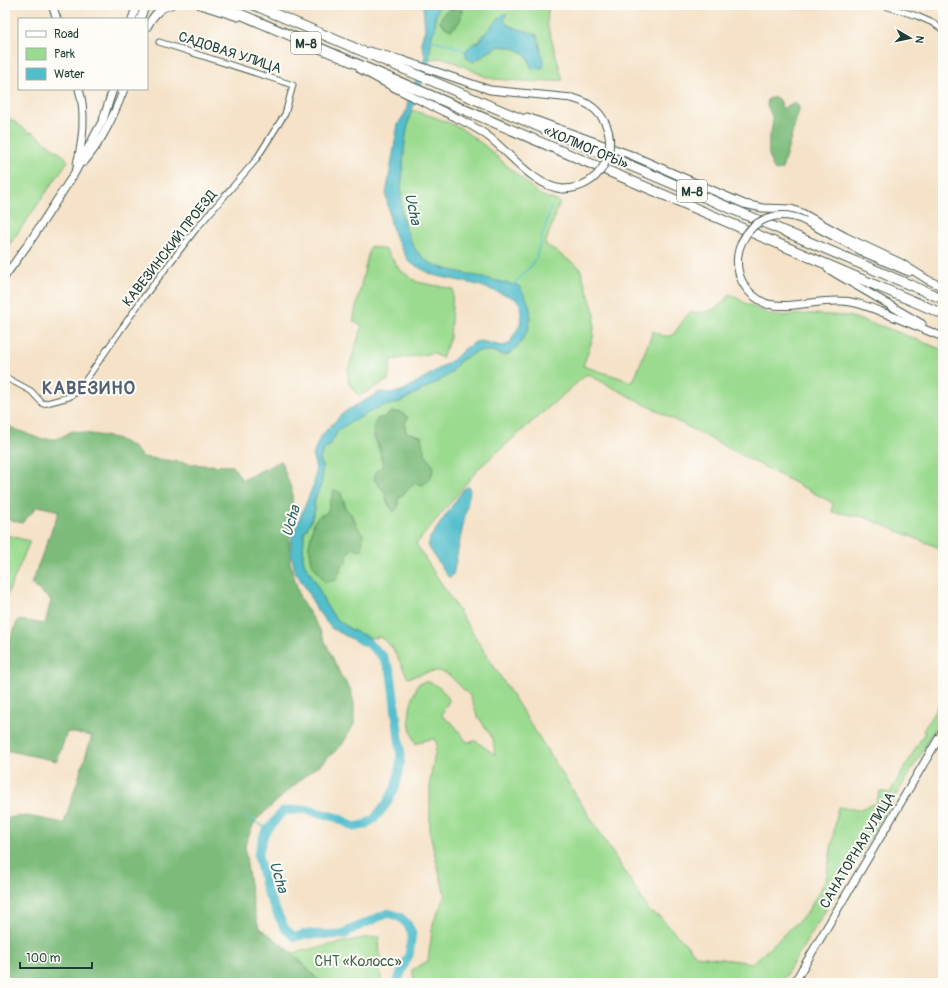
<svg xmlns="http://www.w3.org/2000/svg" width="948" height="988" font-family="Pangolin,sans-serif">
<style>
.green{fill:#9bdb90;stroke:#5d8c62;fill-rule:evenodd}
.forest{fill:#7cbb7a;stroke:#4e7c57}
.water{fill:#52becc;stroke:#387e80}
.lines{fill:none;stroke-linecap:round;stroke-linejoin:round}
.stream{stroke:#52becc;stroke-width:1.5}
.river{stroke:#52becc;stroke-width:9}
.street-casing{stroke:#3f564a;stroke-width:7}
.secondary-casing{stroke:#3f564a;stroke-width:9}
.highway-casing{stroke:#3f564a;stroke-width:11}
.street{stroke:#fff;stroke-width:5}
.secondary{stroke:#fff;stroke-width:7}
.highway{stroke:#fff;stroke-width:9}
.secondary-bridge-casing{stroke:#3f564a;stroke-width:9;stroke-linecap:butt}
.secondary-bridge{stroke:#fff;stroke-width:7}
.labels{text-anchor:middle;stroke-width:4;stroke-linejoin:round;paint-order:stroke}
.shield{fill:#fdfcf7;stroke:#62766e;stroke-width:1}
.shield-label{font-size:13px;font-weight:bold;fill:#1f3d34}
.street-label{font-size:14px;fill:#1f3d34;stroke:#fdfcf7}
.park-label{font-size:14px;fill:#3e644b;stroke:#fdfcf7}
.water-label{font-size:15px;font-style:italic;fill:#2e6462;stroke:#fdfcf7}
.district-label{font-size:18px;font-weight:bold;letter-spacing:1px;fill:#546173;stroke:#fdfcf7}
</style>
<rect width="100%" height="100%" fill="#fdfcf7"/>
<filter id="ink" filterUnits="userSpaceOnUse"><feTurbulence type="fractalNoise" baseFrequency=".025" numOctaves="2"/><feDisplacementMap in="SourceGraphic" scale="8" xChannelSelector="R" yChannelSelector="G"/><feConvolveMatrix kernelMatrix="1 2 1 2 8 2 1 2 1" color-interpolation-filters="sRGB"/></filter>
<filter id="wash" filterUnits="userSpaceOnUse"><feTurbulence type="fractalNoise" baseFrequency=".012" numOctaves="4" result="noise"/><feDisplacementMap in="SourceGraphic" scale="16" xChannelSelector="R" yChannelSelector="G"/><feGaussianBlur stdDeviation="0.9" result="paint"/><feColorMatrix in="noise" values="0 0 0 0 0 0 0 0 0 0 0 0 0 0 0 0 0 1.4 0 .05"/><feComposite in="paint" operator="in"/></filter>
<g filter="url(#wash)">
<rect width="100%" height="100%" fill="#f5e2c8"/>
<g class="green">
<path d="M439 5H550L548 10 547 24 563 80 535 82 493 79 486 77 450 60 443 58 429 59 432 35 435 29V19ZM503 14H505L503 21 507 25 537 35 541 49 530 65C529 52 518 49 507 47 504 47 501 46 498 47 489 51 481 58 473 62V44C482 40 495 23 503 14Z"/>
<path d="M412 110 434 117 459 127 485 146 540 195 560 202 545 244 580 268 595 315 593 338 583 366 633 382 653 331 663 336H672L689 313C711 312 715 312 730 294L747 304 774 316 811 314 848 316 887 328 943 350V548L937 547 864 517 832 512 833 503 587 374 479 468 416 544 651 913 660 917 697 956 753 963 806 914 826 880 838 807 858 810 876 803 880 791 890 793 925 732 923 731 943 697V714L927 741 923 751 781 983H415L412 970 428 961 433 923 445 896 430 834V780L437 744 434 739 426 740 416 744C405 722 409 705 418 684 420 683 425 681 428 682 436 683 448 694 449 701L443 711 442 716 454 725 467 742 476 741 495 755 493 739 477 715 470 696 448 674 438 671 428 672 408 678 392 647 380 637 370 638 352 630 335 618 326 605 315 581 304 563 303 557 304 533 310 523 315 509 314 501 322 482V465L320 459 324 449 330 445 339 429 379 407 400 402 439 381 451 373 454 368 461 360 478 351H492L505 356 522 341 529 328 519 286 442 268 428 262 416 251 409 237 402 217 401 189 405 141 409 119ZM392 412 405 424 406 432 421 436 422 444 427 460 415 482 398 499V507L389 506 386 499 385 491 379 486 376 471 383 466 380 451 373 435 377 419 385 417ZM344 501 345 508 351 514 358 528 363 534 354 548 348 552 347 560 342 566 339 573 325 582 312 563 309 546 314 522 319 516 327 513 330 506Z"/>
<polygon points="5,115 30,133 32,132 64,156 68,161 5,251"/>
<polygon points="370,246 386,250 400,270 417,282 453,289 450,338 442,358 433,353 391,360 388,380 359,396 349,384 348,370 362,326 353,321"/>
<polygon points="5,535 30,541 5,600"/>
<polygon points="379,937 381,983 321,983 293,953 363,938"/>
</g>
<g class="forest">
<path d="M455 9 462 10C461 21 460 23 451 30L445 27 440 22C442 13 445 10 455 9Z"/>
<path d="M775 97 781 102 782 109 795 102 799 107V110L782 169 775 171C768 161 768 148 769 136 769 133 772 131 772 127 774 120 771 112 767 106L768 99Z"/>
<path d="M392 412H400L408 417 405 424 406 432 421 436C422 447 426 458 433 465 433 475 431 479 423 485L415 483 398 499V507L394 512C388 505 386 499 385 491L379 486 374 479 376 471 383 466C381 461 381 455 380 450 376 436 369 434 377 419L385 417Z"/>
<polygon points="5,425 40,439 57,439 73,431 116,438 133,447 143,457 201,465 233,466 242,480 281,461 292,491 293,522 289,540 290,562 300,598 319,628 341,676 350,688 354,703 354,724 342,745 321,764 308,773 255,821 245,845 246,858 254,911 259,927 293,953 321,983 5,983 5,818 27,816 64,823 92,736 67,732 57,761 5,750 5,651 18,620 45,624 51,600 31,584 59,511 38,506 22,523 5,519"/>
<polygon points="334,490 341,493 345,508 351,514 358,528 363,534 362,550 354,548 348,552 347,560 342,566 336,580 325,582 312,563 309,546 314,522 319,516 327,513"/>
</g>
<g class="water">
<path d="M423 5H439L435 19V29L432 35 429 59V62L409 119 405 141 401 189 402 217 409 237 416 251 428 262 442 268 519 286C523 293 529 301 530 309 533 326 521 349 505 356L492 351H478L461 360 454 368 451 373 439 381 400 402 379 407 339 429 330 445 324 449 320 459 322 465V482L314 501 315 509 310 523 304 533 303 557 304 563 315 581 326 605 335 618 352 630 370 638 365 646 331 628 317 610 309 594 295 571 291 554V541L293 534 314 484 316 470 313 456 315 449 321 436 340 416 346 411 380 392 395 393 404 390 453 360 463 350 475 342 481 341 502 346 509 344 520 325 521 318 520 304 514 298 478 285 433 275 409 262 395 237 391 223 386 195 398 124 406 112 408 101 425 56 421 42 425 29Z"/>
<path d="M503 14H507L504 21C511 30 526 29 537 35L544 64 542 68 532 69C530 65 530 61 528 58 523 50 509 45 500 46 495 47 479 59 473 62L467 58 465 51 473 44 480 41 485 33Z"/>
<polygon points="467,487 469,487 470,491 453,575 451,577 448,577 428,546 430,538 463,490"/>
</g>
<g class="lines">
<g class="stream">
<polyline points="430,40 449,44 465,51"/>
<polyline points="512,286 532,265 536,257 551,207"/>
<polyline points="243,815 247,818"/>
<polyline points="250,819 268,829"/>
</g>
<polyline class="river" points="357,638 368,643 383,657 391,673 401,755 399,773 395,788 387,803 374,819 364,825 354,827 338,818 306,809 283,811 264,834 258,855 266,890 285,929 295,937 305,934 344,935 350,930 388,913 400,917 408,925 412,933 409,955 404,965 397,983"/>
</g>
</g>
<g filter="url(#ink)">
<g class="lines">
<defs>
<g id="street">
<polyline points="882,5 917,16 933,23 943,30"/>
<polyline points="5,377 31,391 43,404 69,397 78,391 143,298 196,229 255,161 285,114 293,85 159,42"/>
</g>
<g id="secondary">
<polyline points="52,5 57,19"/>
<polyline points="200,5 238,17"/>
<polyline points="132,19 137,5"/>
<polyline points="140,19 146,5"/>
<path d="M147 27C153 16 159 8 171 5"/>
<polyline points="369,51 402,60 490,90 572,98"/>
<path d="M360 69C383 82 406 94 430 105 450 115 471 123 489 137 511 154 534 186 562 189"/>
<polyline points="527,117 631,155 744,204 763,208 791,209 802,213 846,237 901,263 928,280 943,287"/>
<path d="M84 162C103 140 114 115 124 89"/>
<path d="M77 164C83 141 86 112 79 89"/>
<polyline points="805,221 865,253 909,272"/>
<polyline points="828,269 922,324"/>
<polyline points="5,276 31,240 74,174 103,120 113,89"/>
<path d="M767 304C791 309 815 300 840 301 858 301 875 310 892 316 909 323 926 330 943 337"/>
<polyline points="794,983 943,731"/>
</g>
<g id="highway">
<polyline points="219,5 943,314"/>
<polyline points="254,5 943,299"/>
</g>
</defs>
<use href="#street" class="street-casing"/>
<use href="#secondary" class="secondary-casing"/>
<use href="#highway" class="highway-casing"/>
<use href="#street" class="street"/>
<use href="#secondary" class="secondary"/>
<use href="#highway" class="highway"/>
<defs>
<g id="secondary-bridge">
<path d="M562 189C619 188 628 111 572 98"/>
<path d="M767 304C708 277 746 194 805 221"/>
</g>
</defs>
<use href="#secondary-bridge" class="secondary-bridge-casing"/>
<use href="#secondary-bridge" class="secondary-bridge"/>
</g>
</g>
<g class="labels">
<g class="shield">
<rect x="291" y="32" width="30" height="22" rx="3"/>
<rect x="677" y="180" width="30" height="22" rx="3"/>
</g>
<g class="shield-label">
<text x="306" y="48">М-8</text>
<text x="692" y="196">М-8</text>
</g>
<g class="street-label">
<text transform="translate(230 52) rotate(18)" y="5">САДОВАЯ УЛИЦА</text>
<text transform="translate(586 147) rotate(23)" y="5">«ХОЛМОГОРЫ»</text>
<text transform="translate(169 248) rotate(-52)" y="5">КАВЕЗИНСКИЙ ПРОЕЗД</text>
<text transform="translate(857 850) rotate(-59)" y="5">САНАТОРНАЯ УЛИЦА</text>
</g>
<g class="park-label">
<text x="358" y="966">СНТ «Колосс»</text>
</g>
<g class="water-label">
<text transform="translate(413 209) rotate(78)" y="5">Ucha</text>
<text transform="translate(291 521) rotate(-74)" y="5">Ucha</text>
<text transform="translate(279 877) rotate(73)" y="5">Ucha</text>
</g>
<g class="district-label">
<text x="89" y="394">КАВЕЗИНО</text>
</g>
</g>
<rect width="948" height="988" fill="none" stroke="#fdfcf7" stroke-width="20"/>
<rect x="18" y="18" width="130" height="72" fill="#fdfcf7" stroke="#a4b0a9"/>
<rect x="26" y="31" width="20" height="6" fill="#ffffff" stroke="#a4b0a9"/>
<text x="54" y="38" font-size="12" fill="#1f3d34">Road</text>
<rect x="26" y="48" width="20" height="12" fill="#9bdb90" stroke="#a4b0a9"/>
<text x="54" y="58" font-size="12" fill="#1f3d34">Park</text>
<rect x="26" y="68" width="20" height="12" fill="#52becc" stroke="#a4b0a9"/>
<text x="54" y="78" font-size="12" fill="#1f3d34">Water</text>
<g transform="translate(910 38) rotate(99)" stroke="#fdfcf7" stroke-width="3" paint-order="stroke">
<path d="M0-3L7 15L0 10L-7 15Z" fill="#1f3d34"/>
<text y="-6" font-size="11" font-weight="bold" text-anchor="middle" fill="#1f3d34">N</text>
</g>
<path d="M20 962v6h72v-6" fill="none" stroke="#1f3d34" stroke-width="2"/>
<text x="26" y="962" font-size="12" fill="#1f3d34" stroke="#fdfcf7" stroke-width="3" paint-order="stroke">100 m</text>
</svg>
